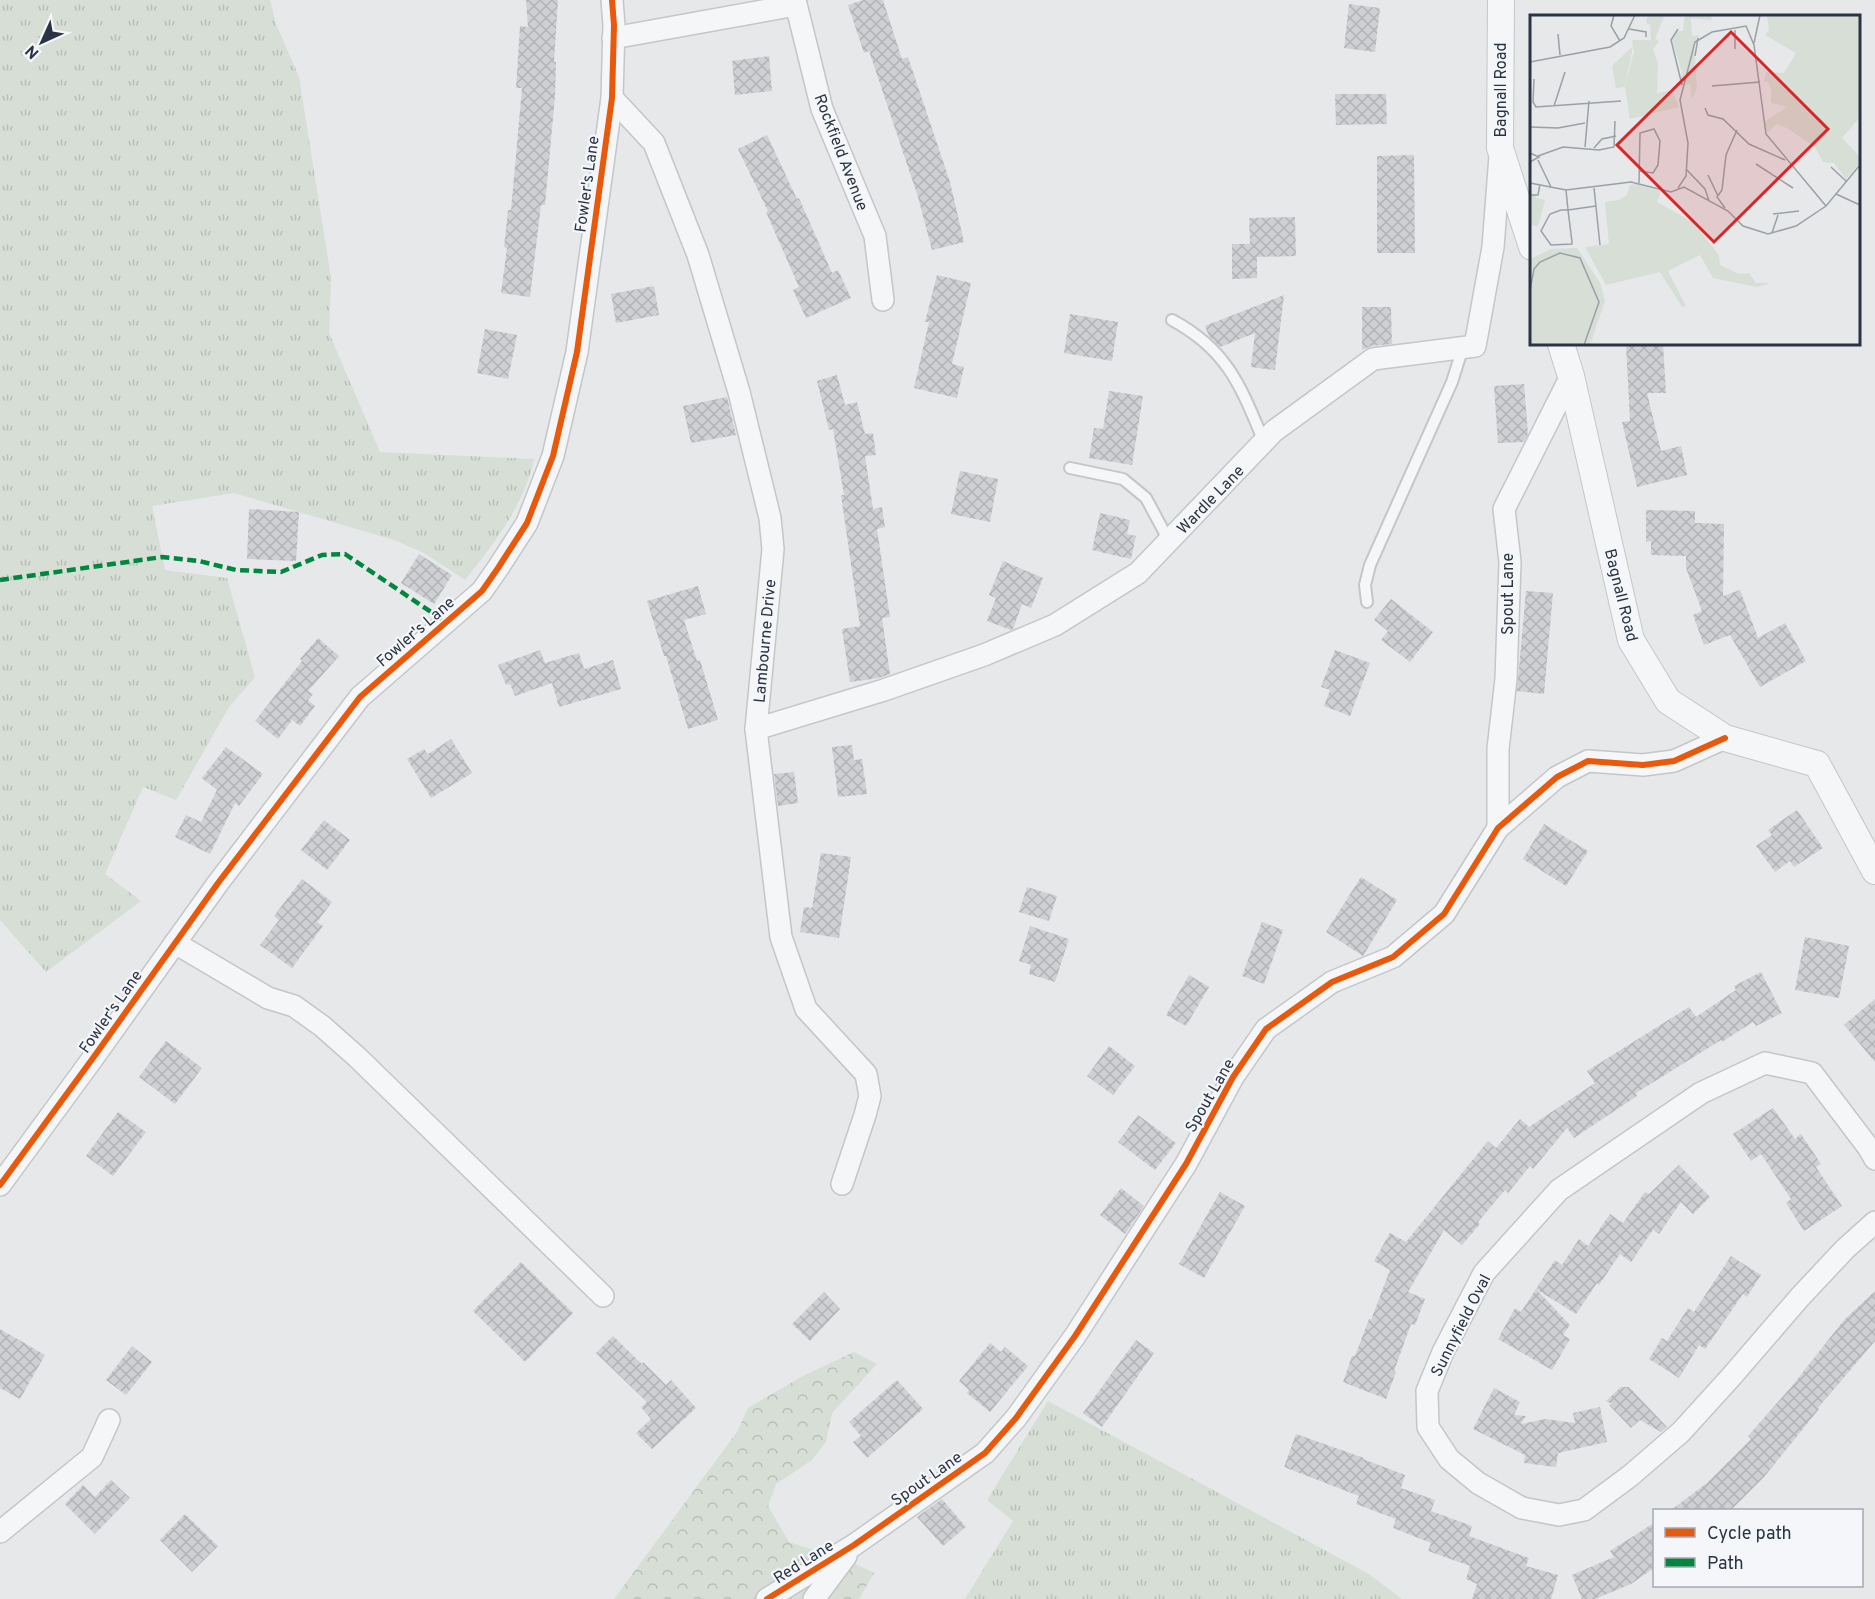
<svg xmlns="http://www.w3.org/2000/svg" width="1875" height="1599" font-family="Overpass,sans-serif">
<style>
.grass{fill:url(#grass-tufts)}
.forest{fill:url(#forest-crowns)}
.building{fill:url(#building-cross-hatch)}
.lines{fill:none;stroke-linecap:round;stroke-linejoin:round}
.service-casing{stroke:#c4c6c8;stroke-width:14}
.minor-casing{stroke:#c4c6c8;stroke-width:24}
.tertiary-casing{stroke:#c4c6c8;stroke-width:28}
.service{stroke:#f5f6f7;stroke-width:10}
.minor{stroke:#f5f6f7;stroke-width:21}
.tertiary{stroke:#f5f6f7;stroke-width:26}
.quiet{stroke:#00873e;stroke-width:4.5;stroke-dasharray:9 4.5;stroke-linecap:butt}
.cycleway-casing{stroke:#f4f6f9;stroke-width:10}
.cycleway{stroke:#e8590c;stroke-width:6}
.labels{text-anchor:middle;stroke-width:4.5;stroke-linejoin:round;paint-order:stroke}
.street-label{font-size:16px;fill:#2b3445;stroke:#f4f6f9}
.inset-road{fill:none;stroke:#9ba0a8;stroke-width:1.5}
.view{fill:#d62828;fill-opacity:0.15;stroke:#d62828;stroke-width:3}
.inset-edge{fill:none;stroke:#2b3445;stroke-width:3}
</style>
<defs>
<pattern id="grass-tufts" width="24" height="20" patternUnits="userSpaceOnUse" patternTransform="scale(1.5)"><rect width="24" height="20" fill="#d6ded6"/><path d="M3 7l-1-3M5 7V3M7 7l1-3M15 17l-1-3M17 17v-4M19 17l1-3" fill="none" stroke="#b8bfb9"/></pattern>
<pattern id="forest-crowns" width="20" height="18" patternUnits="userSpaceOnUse" patternTransform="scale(1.5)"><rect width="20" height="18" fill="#d6ded6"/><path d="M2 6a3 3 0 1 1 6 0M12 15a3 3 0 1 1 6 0" fill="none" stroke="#b8bfb9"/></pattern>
<pattern id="building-cross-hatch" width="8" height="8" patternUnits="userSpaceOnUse" patternTransform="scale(1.5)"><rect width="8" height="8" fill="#ced0d3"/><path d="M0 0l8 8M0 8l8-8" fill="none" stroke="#b1b3b6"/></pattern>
</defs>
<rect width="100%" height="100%" fill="#e6e8ea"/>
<g class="grass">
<path d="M0 0H270L276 24 299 77 331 278 329 333 380 452 534 459C525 504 493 545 465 580L424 553 394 540 234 493 152 506 165 570 227 578 255 677 229 707 176 800 143 787 105 874 141 901 46 972 0 920Z"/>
<polygon points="1048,1401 1369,1574 1402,1599 965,1599 1013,1521 987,1500"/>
</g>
<polygon class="forest" points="854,1352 877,1364 832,1413 826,1442 812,1460 776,1484 768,1506 789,1542 853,1563 874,1573 859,1599 614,1599 737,1432 748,1408 803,1376"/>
<g class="building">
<polygon points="526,0 558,0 554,62 556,62 555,96 545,205 541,205 530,297 501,293 507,248 504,247 508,210 511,210 522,88 516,88 520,26 528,27"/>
<polygon points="863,0 883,0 902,59 908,57 950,182 964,242 932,250 918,197 869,51 864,53 848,5"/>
<polygon points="1349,4 1380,8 1375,52 1344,48"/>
<polygon points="769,56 772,91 735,95 732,61"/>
<polygon points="1335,94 1386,94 1387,124 1336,125"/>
<polygon points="767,135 797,199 799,198 832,273 838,270 851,298 806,318 793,290 799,287 766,212 768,211 738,149"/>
<polygon points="1414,155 1415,253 1377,253 1377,156"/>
<polygon points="1295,217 1296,256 1257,257 1257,278 1232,279 1232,244 1250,244 1249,218"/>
<polygon points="937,275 971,283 952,364 964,367 957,398 914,388 929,322 925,322"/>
<polygon points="654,286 659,315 616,323 611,294"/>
<polygon points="1284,295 1275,370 1251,367 1255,333 1220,347 1209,336 1205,326"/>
<polygon points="1362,307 1391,307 1392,344 1371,346 1362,350"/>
<polygon points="1070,314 1118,322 1112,361 1064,353"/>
<polygon points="485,329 517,335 508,379 477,373"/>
<polygon points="1626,344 1663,344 1666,393 1647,393 1661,451 1681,446 1687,475 1637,487 1622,422 1630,421"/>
<polygon points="837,375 845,405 857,402 865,434 873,433 876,455 865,456 873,509 882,507 885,527 877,529 890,617 882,618 890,674 879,678 850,682 842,629 860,626 841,495 844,495 833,429 829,430 817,381"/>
<polygon points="1524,384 1528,434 1524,442 1498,443 1494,386"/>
<polygon points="1109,391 1143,396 1132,465 1089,458 1094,428 1103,429"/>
<polygon points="727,397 736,435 691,443 683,406"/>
<polygon points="960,471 998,479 990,522 951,514"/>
<polygon points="249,509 299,512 296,561 247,559"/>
<polygon points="1646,510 1695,511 1695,523 1724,524 1723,596 1740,590 1758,638 1785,623 1806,661 1760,687 1730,635 1704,645 1693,615 1702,611 1686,568 1686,556 1651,555 1651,541 1646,542"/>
<polygon points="1100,513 1130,520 1127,534 1136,536 1131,559 1092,550"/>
<polygon points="419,554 452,575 434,604 401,583"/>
<polygon points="1003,561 1043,578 1031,608 1022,604 1013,629 1011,630 987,621 996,598 989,595"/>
<polygon points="698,586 706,614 684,620 697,661 700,660 718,720 688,729 666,656 664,656 647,601"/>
<polygon points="1526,591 1553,593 1544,694 1517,691"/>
<polygon points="1391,599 1433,632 1410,662 1381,640 1388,631 1374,620"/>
<polygon points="318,638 339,656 308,691 313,694 308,700 315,706 300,726 292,720 278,739 255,721 302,661 300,659"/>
<polygon points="540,650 545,663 579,653 584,669 613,660 621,689 559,707 552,683 515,696 510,684 506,685 498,665"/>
<polygon points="1335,650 1370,663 1350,716 1324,706 1330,690 1321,687"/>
<polygon points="451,739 472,773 431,798 407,759 424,749 428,754"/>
<polygon points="852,745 854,760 862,759 867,794 838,797 832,747"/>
<polygon points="226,747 263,774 239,806 235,803 210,854 175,837 186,815 201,822 217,790 202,778"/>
<polygon points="794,772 798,803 778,806 774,774"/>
<polygon points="1797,810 1823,848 1794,867 1790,861 1775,872 1756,846 1772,835 1768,830"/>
<polygon points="324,820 350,840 327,870 301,850"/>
<polygon points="1544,824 1588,851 1566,886 1523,859"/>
<polygon points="821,853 851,857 839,938 800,932 804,907 812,908"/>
<polygon points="1361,877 1397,900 1363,956 1326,932"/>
<polygon points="302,879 332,902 317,922 323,926 292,968 260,945 279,920 274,916"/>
<polygon points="1027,887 1057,896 1049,921 1019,912"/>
<polygon points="1262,922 1283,930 1264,984 1242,976"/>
<polygon points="1030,926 1069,939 1055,982 1029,974 1031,965 1019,961"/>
<polygon points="1805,937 1849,946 1839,998 1795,990"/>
<polygon points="1761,972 1782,1013 1756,1026 1753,1022 1722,1042 1721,1040 1636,1093 1637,1096 1574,1138 1567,1128 1533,1169 1530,1166 1508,1193 1505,1190 1478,1222 1480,1224 1462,1245 1444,1230 1408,1292 1425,1299 1415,1325 1411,1324 1394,1371 1396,1372 1386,1399 1343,1382 1352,1356 1355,1356 1369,1319 1371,1320 1390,1270 1374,1261 1390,1233 1406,1242 1488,1141 1496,1148 1520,1119 1529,1127 1595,1083 1587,1071 1689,1007 1696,1017 1736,990 1734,986"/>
<polygon points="1189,975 1209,987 1186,1026 1166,1015"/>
<polygon points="1875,999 1875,1062 1844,1025"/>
<polygon points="166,1041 202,1068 175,1104 139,1077"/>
<polygon points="1109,1046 1135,1066 1113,1095 1087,1076"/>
<polygon points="1773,1108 1795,1139 1801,1134 1821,1164 1816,1167 1842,1206 1804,1231 1786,1203 1791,1199 1761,1154 1751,1161 1733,1134"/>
<polygon points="118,1112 146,1132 113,1176 86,1156"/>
<polygon points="1138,1115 1176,1143 1155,1170 1118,1142"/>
<polygon points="1679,1165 1710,1197 1693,1214 1681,1202 1659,1234 1653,1230 1631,1262 1620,1254 1599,1285 1597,1283 1576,1314 1536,1289 1555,1260 1562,1265 1579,1239 1588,1246 1610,1214 1623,1223 1645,1192 1649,1194"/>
<polygon points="1121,1188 1144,1206 1125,1234 1100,1215"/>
<polygon points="1220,1192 1245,1206 1204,1278 1179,1264"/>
<polygon points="1731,1256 1761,1275 1747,1297 1743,1294 1705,1349 1699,1345 1679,1378 1649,1359 1662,1338 1667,1341 1688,1308 1694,1312"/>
<polygon points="521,1262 573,1313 525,1362 473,1311"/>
<polygon points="1536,1289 1570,1325 1563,1335 1570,1339 1552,1370 1498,1339 1515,1308 1521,1312"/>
<polygon points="1875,1291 1875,1341 1818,1408 1819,1409 1764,1477 1731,1510 1671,1510 1707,1483 1751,1439 1748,1436 1792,1386 1844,1320"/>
<polygon points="824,1292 840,1309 810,1341 792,1324"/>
<polygon points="0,1329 45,1355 20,1399 0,1388"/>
<polygon points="613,1336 642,1364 643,1362 666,1385 671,1380 696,1408 652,1449 636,1433 651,1419 641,1407 647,1402 596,1353"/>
<polygon points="1136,1340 1154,1353 1102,1427 1083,1413"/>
<polygon points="990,1343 1001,1352 1005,1347 1028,1366 990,1412 967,1393 969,1390 959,1381"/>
<polygon points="132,1346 152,1362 126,1395 106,1380"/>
<polygon points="897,1380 923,1409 867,1458 853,1442 861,1436 849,1422"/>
<polygon points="1621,1387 1629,1387 1667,1427 1661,1432 1640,1420 1631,1428 1609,1405 1612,1404 1606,1401"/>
<polygon points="1494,1388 1520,1402 1514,1415 1526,1416 1521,1424 1545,1419 1575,1423 1573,1413 1600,1407 1607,1442 1558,1453 1556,1467 1524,1463 1525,1455 1473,1429"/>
<polygon points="1296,1434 1364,1458 1363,1459 1405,1475 1401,1488 1435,1500 1431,1511 1472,1526 1469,1536 1529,1558 1526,1566 1558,1575 1551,1599 1472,1599 1477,1584 1466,1579 1470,1566 1428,1551 1431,1543 1393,1528 1396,1519 1356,1504 1359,1496 1284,1467"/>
<polygon points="111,1480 130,1498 95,1534 65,1504 83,1485 95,1497"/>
<polygon points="942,1499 966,1527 943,1546 917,1517"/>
<polygon points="185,1514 218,1546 192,1572 160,1540"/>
<polygon points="1654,1523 1654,1568 1631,1584 1595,1599 1582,1599 1572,1575 1614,1557 1610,1551"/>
</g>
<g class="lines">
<defs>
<g id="service">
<path d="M1172 320C1228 350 1241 387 1264 442"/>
<polyline points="1070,468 1123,479 1146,498 1169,541"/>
<polyline points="1367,602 1365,585 1370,565 1452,382 1463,347"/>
</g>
<g id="minor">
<polyline points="795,0 822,109 875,236 883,300"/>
<polyline points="613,38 796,5"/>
<polyline points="612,98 654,143 698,255 739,392 770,518 773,549 756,729 781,937 806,1009 866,1074 870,1096 865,1115 842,1184"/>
<polyline points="756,729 884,690 984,655 1055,625 1138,573 1274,431 1373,359 1475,346 1493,247 1500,156"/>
<polyline points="1498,828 1498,749 1506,679 1510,562 1504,509 1571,376"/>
<polyline points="175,943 268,998 294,1006 322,1026 357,1057 603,1296"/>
<polyline points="1875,1159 1868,1147 1812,1073 1765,1063 1701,1093 1559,1190 1484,1273 1443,1352 1427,1391 1428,1427 1449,1459 1478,1483 1522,1508 1559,1515 1584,1510 1630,1476 1681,1432 1731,1377 1800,1297 1845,1249 1875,1222"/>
<polyline points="0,1185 93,1058 218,883 360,697 482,591 498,568 527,523 553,456 577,352 612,98 614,25 612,0"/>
<polyline points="0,1532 92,1457 109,1420"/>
<polyline points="767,1599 854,1545 985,1453 1016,1418 1075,1336 1186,1164 1233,1077 1266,1029 1332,982 1393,957 1444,914 1498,828 1557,777 1588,761 1643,765 1674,761 1725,738"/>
<polyline points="814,1599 846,1556"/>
</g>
<g id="tertiary">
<polyline points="1501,0 1500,148 1532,247"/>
<polyline points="1561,344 1571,376 1631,640 1668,701 1725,738 1817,764 1875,871"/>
</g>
</defs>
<use href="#service" class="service-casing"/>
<use href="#minor" class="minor-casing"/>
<use href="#tertiary" class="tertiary-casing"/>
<use href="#service" class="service"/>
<use href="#minor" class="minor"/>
<use href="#tertiary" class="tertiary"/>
<polyline class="quiet" points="0,580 162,557 199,561 236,570 281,572 322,555 345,554 446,622"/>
<defs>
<g id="cycleway">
<polyline points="0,1185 93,1058 218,883 360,697 482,591 498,568 527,523 553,456 577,352 612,98 614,25 612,0"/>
<polyline points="767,1599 854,1545 985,1453 1016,1418 1075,1336 1186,1164 1233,1077 1266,1029 1332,982 1393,957 1444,914 1498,828 1557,777 1588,761 1643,765 1674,761 1725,738"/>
</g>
</defs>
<use href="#cycleway" class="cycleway-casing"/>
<use href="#cycleway" class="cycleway"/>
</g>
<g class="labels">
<g class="street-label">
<text transform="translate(1500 90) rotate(-90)" y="6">Bagnall Road</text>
<text transform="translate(842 152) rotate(69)" y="6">Rockfield Avenue</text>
<text transform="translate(586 184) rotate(-82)" y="6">Fowler's Lane</text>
<text transform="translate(1210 499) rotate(-46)" y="6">Wardle Lane</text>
<text transform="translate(1507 594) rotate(-90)" y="6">Spout Lane</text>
<text transform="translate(1622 595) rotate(76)" y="6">Bagnall Road</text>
<text transform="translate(415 631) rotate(-41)" y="6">Fowler's Lane</text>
<text transform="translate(764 641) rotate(-85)" y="6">Lambourne Drive</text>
<text transform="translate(110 1011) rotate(-55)" y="6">Fowler's Lane</text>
<text transform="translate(1209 1095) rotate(-60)" y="6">Spout Lane</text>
<text transform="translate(1460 1325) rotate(-63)" y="6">Sunnyfield Oval</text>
<text transform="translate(926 1478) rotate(-35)" y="6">Spout Lane</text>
<text transform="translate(803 1561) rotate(-32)" y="6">Red Lane</text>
</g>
</g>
<g transform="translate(1530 15)">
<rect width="330" height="330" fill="#e6e8ea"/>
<path d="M118 0H140L134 2 125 24 129 26 123 34 128 48 127 78 142 75 149 92 100 104 95 72 104 36 102 25H121L120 10 116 8ZM155 0H182L181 5 161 3 162 21 170 20 162 32 158 23 144 32 142 25 148 16H153ZM237 0H330V102L312 123 330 142V148L316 164 304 148 293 147 285 132 257 113 247 109 237 118 234 107 257 92 241 88V74L238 67H234L236 57 254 58 266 38 235 20 239 15Z" fill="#d6ded6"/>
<path d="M298 0H323L320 6 325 26 293 6ZM156 21 164 33 167 73 162 84 160 69 149 71 152 57 144 32ZM103 31 95 72 86 73 82 51ZM106 169 131 176 127 187 163 207 189 240 190 250 209 259 219 258 226 268H240L227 272 183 263 170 240 138 256 156 291 152 292 130 257 76 270 55 232 79 229 75 187 89 185 97 180 100 170Z" fill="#d6ded6"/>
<path d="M47 233 70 268 75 286 60 330H0V244L21 234Z" fill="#d6ded6"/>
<path d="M6 179V183L15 185 8 211 0 210V180Z" fill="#d6ded6"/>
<path class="inset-road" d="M84 0 81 11 90 26M99 14 116 17V22M148 14 141 25 152 70M28 19 30 40M224 28 230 0M205 34V15M165 41 168 23M0 47 80 32 94 23 105 0M4 64 3 87 6 92 91 86M182 71 230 67M24 91 35 57M175 93 178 100 193 104 219 129 255 145M0 112 28 113 55 108M55 132 59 86M64 133 72 124 86 121M0 138 9 142 0 147M8 141 33 132 69 135 84 132 85 106M8 145 21 172M226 149 263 173M301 152 317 167M156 154 175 174 179 186M178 160 188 181M0 168 36 175 101 167 141 177 154 172 198 196 213 211 238 219 266 211 296 191 330 150M109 168 110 118 124 114 130 126 128 150 123 158 109 156M64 173 70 230M148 173 156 161 158 128 150 85 165 27 182 17 216 11 224 30 236 119 296 191M36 175 38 195 42 227V229L21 230 11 216 20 199 31 195H38L66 191M306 179 330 190M0 180H8L10 169M195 193 187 182 192 175 196 140 207 115M243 199 269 196M242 218 248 200M0 275 4 254 10 247 30 238 50 243 69 287 54 330"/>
<path class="view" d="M201 17 298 114 184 227 87 130Z"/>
<rect width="330" height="330" class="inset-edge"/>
</g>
<rect x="1653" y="1509" width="210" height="78" fill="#f4f6f9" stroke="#a4a8b1" stroke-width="1.5"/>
<rect x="1665" y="1528" width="30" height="9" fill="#e8590c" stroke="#a4a8b1" stroke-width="1.5"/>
<text x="1707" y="1539" font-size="18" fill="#2b3445">Cycle path</text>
<rect x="1665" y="1558" width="30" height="9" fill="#00873e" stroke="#a4a8b1" stroke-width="1.5"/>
<text x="1707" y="1569" font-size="18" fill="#2b3445">Path</text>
<g transform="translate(42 42) rotate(225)" stroke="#f4f6f9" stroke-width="4.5" paint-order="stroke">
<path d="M0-4.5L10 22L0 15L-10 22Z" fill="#2b3445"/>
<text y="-9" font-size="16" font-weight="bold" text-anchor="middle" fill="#2b3445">N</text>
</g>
</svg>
